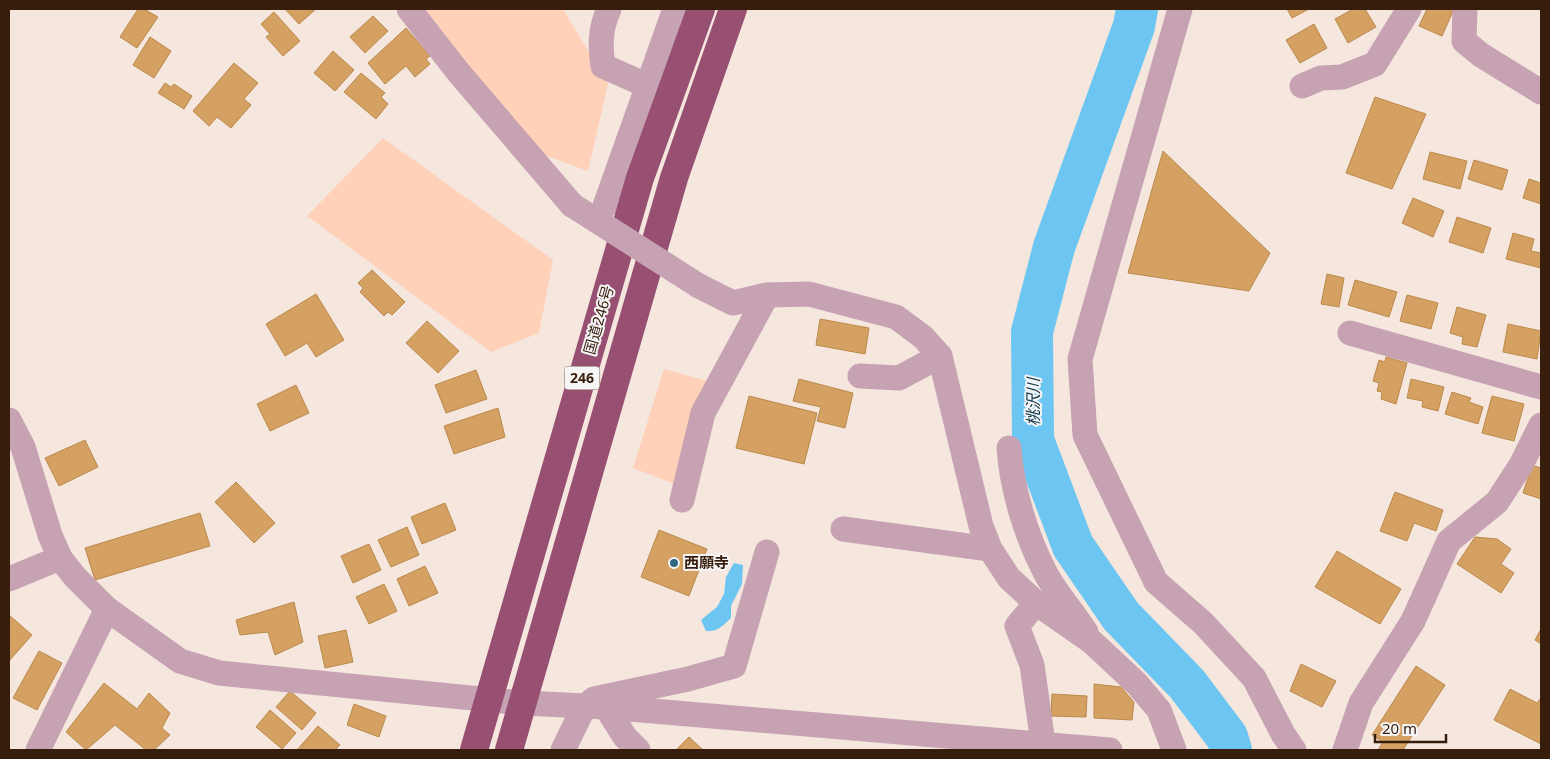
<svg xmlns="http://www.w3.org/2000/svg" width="1550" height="759" font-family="'Noto Sans','Noto Sans JP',sans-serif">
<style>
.green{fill:#fed1b8}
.water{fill:#6cc6f1}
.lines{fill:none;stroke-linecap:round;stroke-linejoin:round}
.river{stroke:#6cc6f1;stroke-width:42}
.building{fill:#d4a163;stroke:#bb894b}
.minor{stroke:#c6a2b2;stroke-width:25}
.highway{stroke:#974f72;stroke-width:28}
.minor-bridge{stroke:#c6a2b2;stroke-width:25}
.poi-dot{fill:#316983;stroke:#f6f6f6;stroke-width:2}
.labels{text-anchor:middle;stroke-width:4;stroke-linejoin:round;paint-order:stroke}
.shield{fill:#f6f6f6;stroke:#705e52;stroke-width:1}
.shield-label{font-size:14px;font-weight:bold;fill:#371d0c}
.street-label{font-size:15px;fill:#371d0c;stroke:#f6f6f6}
.poi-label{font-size:15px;font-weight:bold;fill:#371d0c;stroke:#f6f6f6;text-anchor:start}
.water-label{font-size:16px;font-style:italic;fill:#093345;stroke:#f6f6f6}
</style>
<rect width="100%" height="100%" fill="#f5e6de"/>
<g class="green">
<polygon points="423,9 563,9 608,84 588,171 530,150"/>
<polygon points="383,138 553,260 539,333 491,352 307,216"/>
<polygon points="664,369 715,383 675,484 633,468"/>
</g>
<path class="water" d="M734 563 743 565 742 584 731 606V618C722 626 718 632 706 631L701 620 717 607 724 594 726 577Z"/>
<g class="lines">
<polyline class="river" points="1137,9 1134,26 1054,247 1032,332 1033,440 1073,546 1121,616 1187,684 1227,737 1231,750"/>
</g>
<g class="building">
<polygon points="138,9 144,9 158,17 137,48 120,37"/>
<polygon points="285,9 316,9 299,24"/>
<polygon points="1287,9 1309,9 1292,18"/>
<polygon points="1353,9 1365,9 1376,27 1348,43 1335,19"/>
<polygon points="1427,9 1454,9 1442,36 1419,26"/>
<polygon points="274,12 300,41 283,56 266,37 270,34 261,24"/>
<polygon points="373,16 388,31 365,53 350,37"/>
<polygon points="1314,24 1327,48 1300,63 1286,40"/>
<polygon points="406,28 430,56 426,59 430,64 415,77 406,66 385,84 368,63"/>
<polygon points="150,37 171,51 154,78 133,65"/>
<polygon points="333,51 354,70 335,91 314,73"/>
<polygon points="234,63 258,83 244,99 251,105 231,128 217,117 209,126 193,111"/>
<polygon points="361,73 385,93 381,97 388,104 376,119 344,92"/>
<polygon points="165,83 171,87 174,84 192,96 184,109 158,93"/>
<polygon points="1375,97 1426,114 1392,189 1346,173"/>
<polygon points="1163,151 1270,253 1249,291 1128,273"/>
<polygon points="1430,152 1467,161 1460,189 1423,179"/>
<polygon points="1474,160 1508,170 1502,190 1468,179"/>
<polygon points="1529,179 1541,183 1541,204 1523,198"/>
<polygon points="1413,198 1444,211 1433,237 1402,223"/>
<polygon points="1457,217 1491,228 1483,253 1449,242"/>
<polygon points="1513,233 1534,239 1531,251 1541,253 1541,268 1506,259"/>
<polygon points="372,270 405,302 392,315 388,312 384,316 360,292 363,288 358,283"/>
<polygon points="1327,274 1344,278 1339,307 1321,304"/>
<polygon points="1355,280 1397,292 1389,317 1348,305"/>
<polygon points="316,294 344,340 316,357 307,343 285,356 266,324"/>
<polygon points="1407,295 1438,303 1431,329 1400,321"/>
<polygon points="1457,307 1486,315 1477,347 1462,344 1463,337 1450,333"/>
<polygon points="820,319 869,328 865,354 816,345"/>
<polygon points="427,321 459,351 438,373 406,343"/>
<polygon points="1508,324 1541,331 1537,359 1503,352"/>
<polygon points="1386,357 1407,363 1396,404 1381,399 1382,392 1377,391 1379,383 1373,381 1379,360 1385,362"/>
<polygon points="476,370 487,399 446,413 435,385"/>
<polygon points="799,379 853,393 845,428 817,421 821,407 793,401"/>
<polygon points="1411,379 1444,387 1438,411 1422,407 1423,401 1407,398"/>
<polygon points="296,385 309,413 270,431 257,404"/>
<polygon points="1452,392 1471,398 1469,402 1483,407 1478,424 1445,414"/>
<polygon points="749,396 817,413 804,464 736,448"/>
<polygon points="1492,396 1524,404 1514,441 1482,433"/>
<polygon points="498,408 505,437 454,454 444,426"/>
<polygon points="85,440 98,467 59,486 45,458"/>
<polygon points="1532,465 1541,468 1541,499 1523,493"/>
<polygon points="236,482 275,523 254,543 215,502"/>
<polygon points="1395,492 1443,510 1436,531 1414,523 1407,541 1380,531"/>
<polygon points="445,503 456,530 422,544 411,517"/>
<polygon points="200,513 210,546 95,580 85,548"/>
<polygon points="407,527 419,555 391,567 378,540"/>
<polygon points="659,530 707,549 689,596 641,577"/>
<polygon points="1475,537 1497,539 1511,549 1501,564 1514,573 1501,593 1457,564"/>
<polygon points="369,544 381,570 353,583 341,556"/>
<polygon points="1337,551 1401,589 1380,624 1315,587"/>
<polygon points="425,566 438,593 409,606 397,579"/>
<polygon points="384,584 397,611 369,624 356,597"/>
<polygon points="294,602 303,642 275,655 268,632 240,635 236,620"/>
<polygon points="9,615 32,635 9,661"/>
<polygon points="1541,629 1541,644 1535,640"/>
<polygon points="346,630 353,662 325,668 318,636"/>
<polygon points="39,651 62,663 37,710 13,698"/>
<polygon points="1301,664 1336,681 1322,707 1290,691"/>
<polygon points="1416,666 1445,685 1403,750 1378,750 1383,742 1372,735"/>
<polygon points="104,683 137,709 149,693 170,713 162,728 170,735 154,750 146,750 115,725 86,750 66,732"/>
<polygon points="1094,684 1121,687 1134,702 1132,720 1094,718"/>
<polygon points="1510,689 1537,703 1541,698 1541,744 1494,720"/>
<polygon points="290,691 316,713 302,730 276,707"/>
<polygon points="1052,694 1087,696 1086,717 1051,716"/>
<polygon points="354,704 386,716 379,737 347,725"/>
<polygon points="270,710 296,733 282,749 256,727"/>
<polygon points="318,726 340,745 335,750 297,750"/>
<polygon points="689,737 703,750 676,750"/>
</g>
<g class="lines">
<g class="minor">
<polyline points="409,9 459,73 572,205"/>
<path d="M609 9C600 29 600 44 603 66L646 85"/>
<polyline points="1180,9 1080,359 1085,435 1156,582 1203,623 1254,678 1283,734 1294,750"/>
<polyline points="1465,9 1464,41 1481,55 1541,92"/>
<polyline points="1302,86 1321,78 1342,77 1375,64 1409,9"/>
<polyline points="605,206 675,9"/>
<polyline points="699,286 733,303 767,295 809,294 896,317 923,337 940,356 981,526 990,549 1009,578 1036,603 1092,642 1137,684 1159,710 1174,750"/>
<polyline points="1350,333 1541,387"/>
<polyline points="860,376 899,378 940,356"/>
<polyline points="9,420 23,447 50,535 60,558 75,577 107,609 180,661 219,673 523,703 606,707 1110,750"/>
<path d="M1009 448C1012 490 1026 536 1046 574 1057 594 1073 612 1086 632"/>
<polyline points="682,500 703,413 767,295"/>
<polyline points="843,529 990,549"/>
<polyline points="9,579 60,558"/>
<polyline points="1036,603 1017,626 1032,665 1044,750"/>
<polyline points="606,707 625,737 638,750"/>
<polyline points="38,750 107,609"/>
<polyline points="563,750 584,707 594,699 688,679 734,666 767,552"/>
<polyline points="1345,750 1361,703 1413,621 1449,541 1497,502 1521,465 1541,425"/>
</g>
<g class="highway">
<polyline points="474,750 640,178 701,9"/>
<polyline points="509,750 674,178 733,9"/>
</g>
<polyline class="minor-bridge" points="572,205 699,286"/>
</g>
<circle class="poi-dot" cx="674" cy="563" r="5"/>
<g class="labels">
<rect class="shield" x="564.5" y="366.5" width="35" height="23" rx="4"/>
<g class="shield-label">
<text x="582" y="383">246</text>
</g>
<g class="street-label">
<text transform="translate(599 320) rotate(-74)" y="5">国道246号</text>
</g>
<g class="poi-label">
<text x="684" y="568">西願寺</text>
</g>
<g class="water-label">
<text transform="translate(1033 402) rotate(-90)" y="6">桃沢川</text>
</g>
</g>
<rect width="1550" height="759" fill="none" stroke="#371d0c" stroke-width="20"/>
<path d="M1375 734v8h71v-8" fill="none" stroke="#371d0c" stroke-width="2.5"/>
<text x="1382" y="734" font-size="15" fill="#371d0c" stroke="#f6f6f6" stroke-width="4" paint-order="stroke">20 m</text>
</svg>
